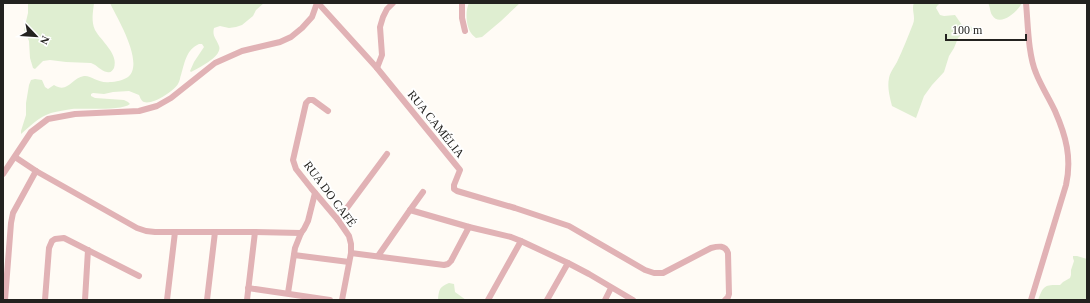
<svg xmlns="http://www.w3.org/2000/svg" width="1090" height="303" font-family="Georgia,serif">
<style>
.green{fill:#dfeed1}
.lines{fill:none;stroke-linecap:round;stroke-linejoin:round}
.street{stroke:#e1b2b5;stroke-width:6}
.labels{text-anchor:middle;stroke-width:4;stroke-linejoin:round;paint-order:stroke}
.street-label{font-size:12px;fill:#23221f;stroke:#fff}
</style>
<rect width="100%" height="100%" fill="#fffbf5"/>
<g class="green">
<path d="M28 3H94C93 12 91 21 95 30 101 41 119 54 114 68 112 71 111 73 107 72 101 71 97 65 91 63L66 62 50 60 43 61 35 69 33 68 30 58 29 41 24 30 28 13Z"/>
<path d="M110 3H264L256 10 253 16 242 25 236 27 229 28 220 26 214 28C212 36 216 38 219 46 223 56 199 68 191 72L190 71 194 62 204 47 202 44H199C186 50 185 62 181 75 180 77 180 81 178 84 174 91 153 105 144 102 141 101 140 97 139 95L129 91 113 92 104 94 93 93 91 94V96L95 98 124 100 128 102 130 104C122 111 84 108 72 109 66 110 58 111 51 113 39 117 30 126 21 134V131L26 115V103L29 85 31 80 35 79 42 80 45 87 48 89 54 85C68 94 71 78 84 76 91 75 99 84 110 82 115 82 124 80 128 77 145 63 117 18 110 3Z"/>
<path d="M469 3H520L501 21 482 37 476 38C474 36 472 35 471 33 466 26 465 11 469 3Z"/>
<path d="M914 3H940L937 6 936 8 940 15 944 16 955 15 962 25 972 27 974 29 968 33 961 35 958 38 954 48 949 56 944 72 932 85 924 96 916 118 892 106C890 98 887 87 889 78 890 73 894 67 897 62 903 49 908 37 913 24 916 17 911 9 914 3Z"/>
<path d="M988 3H1022C1018 11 1000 28 992 15 990 12 990 6 988 3Z"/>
<path d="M1073 256H1077L1087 259V300H1038C1044 285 1044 285 1060 285L1063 282 1070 278 1071 275V270L1074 261 1073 258Z"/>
<path d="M449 283 454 284 455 292 466 300H438C439 290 439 287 449 283Z"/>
</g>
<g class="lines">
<g class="street">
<path d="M318 3 377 68 460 170 454 185V189L457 191 515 208 569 226 645 270 654 273H663L711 248C719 246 725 245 728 253L729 294 728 297 725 300"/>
<polyline points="462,3 462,18 465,31"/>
<path d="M1026 3C1028 24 1028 54 1036 73 1041 86 1049 98 1055 111 1066 136 1072 158 1066 185L1031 300"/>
<polyline points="377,68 382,55 380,27 383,17 387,9 393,3"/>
<polyline points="328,111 313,100 309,100 306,103 293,160 296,169 311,188 338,220 349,236 351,244 351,253 342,300"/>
<polyline points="15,157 36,171 137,228 146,231 155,232 255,232 301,233"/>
<polyline points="3,174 31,132 48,119 75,114 139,111 157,106 171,98 215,63 242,51 280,42 291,37 302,28 312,17 317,3"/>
<polyline points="410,210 469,227 511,237 521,241 568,263 589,274 633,300"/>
<polyline points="338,220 387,154"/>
<polyline points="351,253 444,265 448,264 451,261 469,227"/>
<polyline points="294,255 349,262"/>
<polyline points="378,256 410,210 423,192"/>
<polyline points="248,288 330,300"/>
<polyline points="288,293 295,248 301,233 304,229 308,221 315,193"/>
<polyline points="5,300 11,223 13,213 36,171"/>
<polyline points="45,300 49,248 52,241 55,239 64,238 139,276"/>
<polyline points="85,300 88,250"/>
<polyline points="167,300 175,232"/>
<polyline points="207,300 215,232"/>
<polyline points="247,300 255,232"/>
<polyline points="488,300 521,241"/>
<polyline points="547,300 568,263"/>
<polyline points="605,300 611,288"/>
</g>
</g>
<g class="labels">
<g class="street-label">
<text transform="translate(436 124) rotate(51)" y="4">RUA CAMÉLIA</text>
<text transform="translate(330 194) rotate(53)" y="4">RUA DO CAFÉ</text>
</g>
</g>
<rect width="1090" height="303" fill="none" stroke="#23221f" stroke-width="8"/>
<g transform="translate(36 36) rotate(115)" stroke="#ffffff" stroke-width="3" paint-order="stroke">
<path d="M0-3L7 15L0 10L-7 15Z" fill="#23221f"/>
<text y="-6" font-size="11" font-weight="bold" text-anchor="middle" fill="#23221f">N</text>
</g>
<path d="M946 34v6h80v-6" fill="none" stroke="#23221f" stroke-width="2"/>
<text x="952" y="34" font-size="12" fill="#23221f" stroke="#ffffff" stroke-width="3" paint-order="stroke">100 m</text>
</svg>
